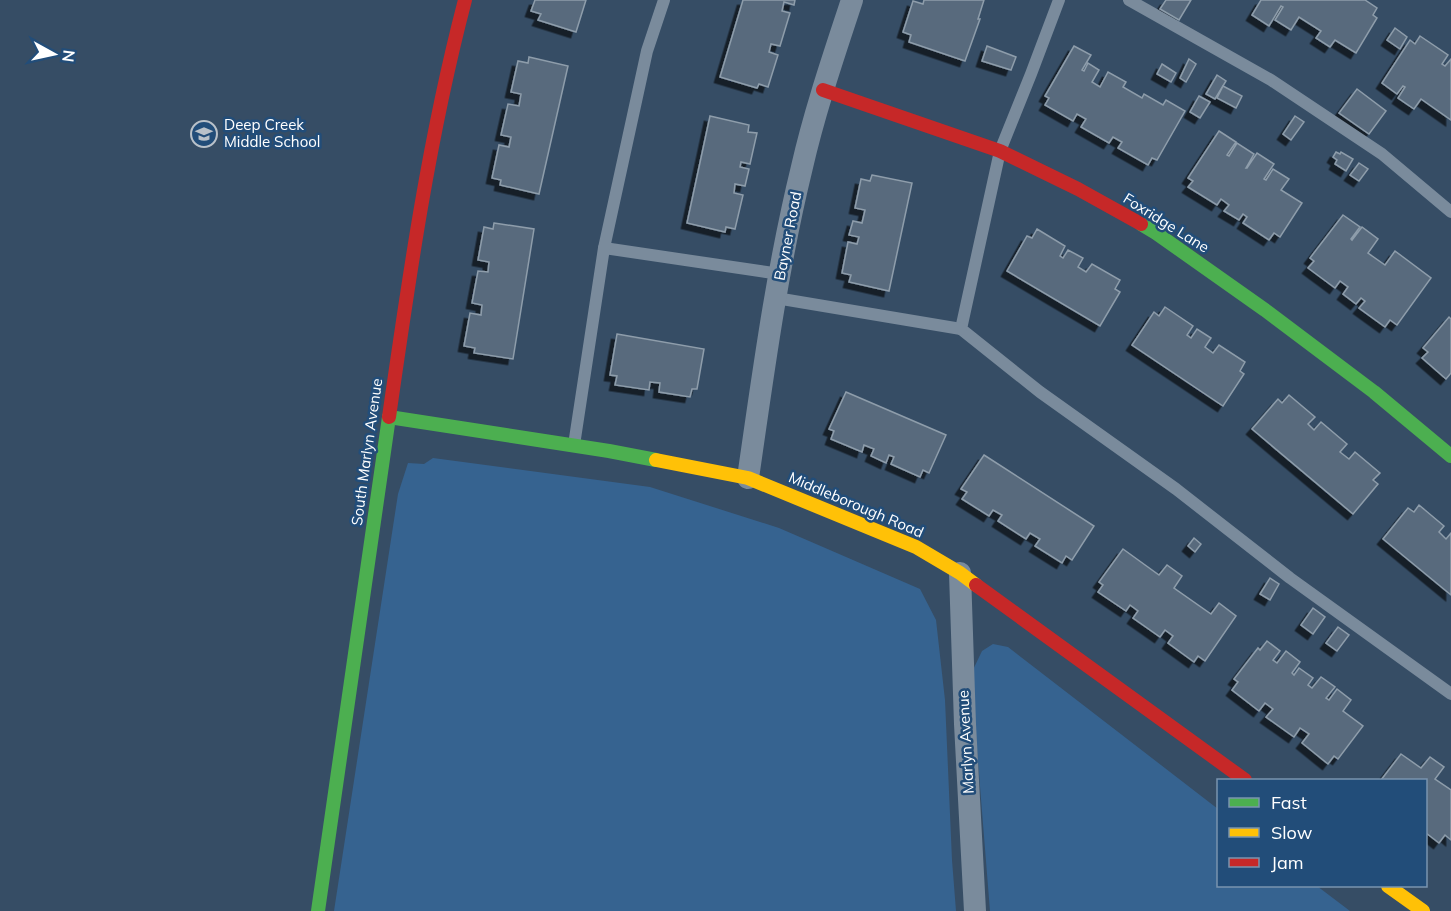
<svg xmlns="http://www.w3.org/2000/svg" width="1451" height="911" font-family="Mulish,sans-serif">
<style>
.green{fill:#366390}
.building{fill:#596b7d;stroke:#8e9dab;stroke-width:1.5;filter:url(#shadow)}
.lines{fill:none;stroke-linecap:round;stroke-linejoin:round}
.lane{stroke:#7a8b9c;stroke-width:12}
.street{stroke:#7a8b9c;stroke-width:22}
.fast{stroke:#4caf50;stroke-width:14}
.slow{stroke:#ffc107;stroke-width:14}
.jam{stroke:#c62828;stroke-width:14}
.labels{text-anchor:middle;stroke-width:5;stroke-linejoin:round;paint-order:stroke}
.poi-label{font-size:15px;fill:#fff;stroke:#224d79;text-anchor:start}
.street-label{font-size:15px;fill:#fff;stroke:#224d79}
</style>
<defs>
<filter id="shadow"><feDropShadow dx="-5.5" dy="5.5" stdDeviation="0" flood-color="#0009"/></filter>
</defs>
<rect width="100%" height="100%" fill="#364d65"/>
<g class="green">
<polygon points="433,458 650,487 779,528 920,589 936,620 945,700 952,860 956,911 334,911 398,494 408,463 424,464"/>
<polygon points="993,644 1008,647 1218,809 1218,886 1317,886 1350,911 990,911 971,674 982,651"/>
</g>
<g class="building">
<polygon points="535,0 586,0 576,32 538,20 541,14 531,11"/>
<polygon points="743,0 795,0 794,5 784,2 782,11 790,13 780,46 771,44 769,52 778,55 768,87 759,84 757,88 720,77"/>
<polygon points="924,0 984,0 978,19 980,19 965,61 909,42 911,35 903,32 913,1 923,4"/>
<polygon points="1166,0 1191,0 1179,20 1160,9"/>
<polygon points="1261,0 1365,0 1377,8 1373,15 1377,18 1356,53 1335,40 1330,47 1316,38 1321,31 1299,17 1291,30 1275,20 1283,7 1281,6 1269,26 1252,15"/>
<polygon points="1395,28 1407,37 1400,49 1387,40"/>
<polygon points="1420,36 1448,55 1442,64 1445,66 1451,59 1451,120 1421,99 1414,109 1398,98 1405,87 1403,86 1397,94 1382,83 1410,40 1415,44"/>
<polygon points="987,46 1016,57 1011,70 982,61"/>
<polygon points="1074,46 1091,55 1082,70 1084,71 1088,63 1099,70 1092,82 1100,87 1108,72 1126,82 1123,87 1142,98 1144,94 1163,105 1166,100 1185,111 1157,160 1152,158 1148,165 1118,148 1122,142 1113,137 1109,143 1081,127 1086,119 1077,114 1073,121 1045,105 1049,98 1045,96"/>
<polygon points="529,57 568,66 539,194 500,185 501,180 492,178 499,145 509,147 511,137 501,135 508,104 519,106 521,94 511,92 518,61 528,63"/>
<polygon points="1189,59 1196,64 1186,82 1180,78"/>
<polygon points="1162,64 1176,73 1171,82 1157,74"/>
<polygon points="1217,75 1226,81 1215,99 1206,94"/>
<polygon points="1223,86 1242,96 1236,108 1217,98"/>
<polygon points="1357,89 1386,111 1369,134 1339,113"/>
<polygon points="1199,96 1210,102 1200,118 1190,112"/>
<polygon points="710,116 749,125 748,132 757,133 750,164 741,162 740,167 749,169 745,186 735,184 734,193 743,195 735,229 726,227 725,232 687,223"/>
<polygon points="1295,116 1304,122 1291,140 1283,134"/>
<polygon points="1219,131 1236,142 1227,155 1229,156 1237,143 1254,154 1246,168 1247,168 1257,153 1274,164 1264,179 1266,180 1273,169 1289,179 1281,190 1302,203 1280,237 1274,233 1269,240 1243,223 1247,217 1243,214 1239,220 1224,211 1229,205 1221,199 1217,205 1188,187 1193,181 1188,178"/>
<polygon points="1336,152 1340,154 1341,152 1353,159 1346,171 1335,164 1337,160 1333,157"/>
<polygon points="1359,163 1368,169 1359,181 1350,175"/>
<polygon points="872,175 912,183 889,291 849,282 851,275 842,273 848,242 857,244 859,237 849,235 853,221 862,223 865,210 855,208 861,179 870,181"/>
<polygon points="1343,215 1360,227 1351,239 1352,240 1362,227 1378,239 1368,253 1385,265 1395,251 1431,278 1397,325 1390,320 1385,327 1359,308 1365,301 1361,298 1356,304 1343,294 1348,287 1340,281 1335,288 1308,268 1314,261 1310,258"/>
<polygon points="494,223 534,229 513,359 474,353 475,348 464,346 470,313 481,315 482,305 472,303 478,271 488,272 489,262 478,260 484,227 493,229"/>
<polygon points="1037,229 1065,246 1060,256 1063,258 1068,250 1083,258 1078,267 1086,272 1092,264 1120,280 1115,289 1120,292 1100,326 1007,271 1027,236 1032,238"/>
<polygon points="1165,307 1193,326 1187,335 1191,338 1197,329 1211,338 1205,347 1213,353 1219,345 1245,362 1240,371 1244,374 1223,406 1132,345 1154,312 1159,316"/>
<polygon points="1449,317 1451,319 1451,373 1446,379 1422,358 1428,352 1423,348"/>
<polygon points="617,334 704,349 697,389 692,389 690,397 659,392 660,383 650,382 649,390 615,385 617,376 610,375"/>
<polygon points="846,392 946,435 929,473 923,470 920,477 891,464 894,457 889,455 886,463 871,456 874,449 864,445 862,452 831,439 834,431 829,429"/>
<polygon points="1289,395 1315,417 1308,424 1314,430 1321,422 1347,444 1340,452 1349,459 1355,452 1380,473 1373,480 1378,484 1353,514 1252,429 1278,399 1282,403"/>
<polygon points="984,455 1094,526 1072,560 1066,556 1062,563 1035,546 1040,539 1030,533 1026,539 998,521 1002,515 993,510 989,516 962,499 967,492 961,489"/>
<polygon points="1419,505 1444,526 1439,532 1446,539 1451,533 1451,595 1383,539 1408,508 1414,512"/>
<polygon points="1194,538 1201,544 1195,552 1188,546"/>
<polygon points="1123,549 1159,575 1167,565 1182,576 1174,588 1211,614 1219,603 1236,616 1205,661 1198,656 1194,662 1168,643 1173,636 1165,630 1160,637 1133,618 1138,611 1130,605 1126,611 1098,592 1103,585 1099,582"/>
<polygon points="1270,578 1279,584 1270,600 1260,594"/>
<polygon points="1313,608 1325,617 1313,634 1301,625"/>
<polygon points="1338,627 1349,635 1337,651 1326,643"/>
<polygon points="1267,641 1280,651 1273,660 1277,663 1286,651 1300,662 1292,673 1294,675 1299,668 1313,678 1308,685 1312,688 1321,677 1335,687 1326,698 1329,700 1337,689 1351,700 1343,711 1363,726 1338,759 1334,756 1328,764 1302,743 1309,734 1300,728 1294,737 1266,717 1273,709 1265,703 1259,711 1232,690 1238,682 1234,679 1258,648 1260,650"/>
<polygon points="1401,754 1421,768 1430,757 1444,767 1435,779 1451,790 1451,840 1445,835 1439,843 1426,833 1426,780 1381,780"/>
</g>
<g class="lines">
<g class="lane">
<polyline points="1059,0 1031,74 1000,151 961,329 1040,392 1176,489 1290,578 1451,694"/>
<polyline points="1129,0 1271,80 1382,154 1451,212"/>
<polyline points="604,248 780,274"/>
<polyline points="776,298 961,329"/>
<polyline points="574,445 604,248 647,51 664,0"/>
</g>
<g class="street">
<path d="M748 478C763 374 777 269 802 167 815 110 834 55 852 0"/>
<polyline points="960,573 965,724 975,911"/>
</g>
<g class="fast">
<polyline points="1141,224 1156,233 1265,310 1374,392 1451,456"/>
<polyline points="389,417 609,451 656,460"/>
<polyline points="318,911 389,417"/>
</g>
<g class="slow">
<polyline points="656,460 748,478 916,547 960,573 976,585"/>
<polyline points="1388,886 1423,911"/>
</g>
<g class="jam">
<polyline points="823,90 1000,151 1078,189 1141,224"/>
<path d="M389 417C409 277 429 137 465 0"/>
<polyline points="976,585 1245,780"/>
</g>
</g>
<defs>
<symbol id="school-ring" viewBox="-11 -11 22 22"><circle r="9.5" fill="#224d79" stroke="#b9c1c9" stroke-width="1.5"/><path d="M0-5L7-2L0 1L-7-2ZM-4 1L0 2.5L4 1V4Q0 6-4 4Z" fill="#b9c1c9"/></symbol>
</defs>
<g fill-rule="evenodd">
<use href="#school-ring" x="189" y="119" width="30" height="30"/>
</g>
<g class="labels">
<g class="poi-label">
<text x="224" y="130">Deep Creek<tspan x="224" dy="17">Middle School</tspan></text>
</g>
<g class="street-label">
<text transform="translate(1166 223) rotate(32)" y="5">Foxridge Lane</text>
<text transform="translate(788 236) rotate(-79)" y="5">Bayner Road</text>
<text transform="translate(367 452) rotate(-82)" y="5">South Marlyn Avenue</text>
<text transform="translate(856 505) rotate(23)" y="5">Middleborough Road</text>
<text transform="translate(966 742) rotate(-93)" y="5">Marlyn Avenue</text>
</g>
</g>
<rect x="1217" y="779" width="210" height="108" fill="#224d79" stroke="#7a94af" stroke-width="1.5"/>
<rect x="1229" y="798" width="30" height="9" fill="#4caf50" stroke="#7a94af" stroke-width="1.5"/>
<text x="1271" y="809" font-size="18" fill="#ffffff">Fast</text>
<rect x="1229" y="828" width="30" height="9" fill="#ffc107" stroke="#7a94af" stroke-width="1.5"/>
<text x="1271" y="839" font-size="18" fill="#ffffff">Slow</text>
<rect x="1229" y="858" width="30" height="9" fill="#c62828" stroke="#7a94af" stroke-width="1.5"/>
<text x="1271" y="869" font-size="18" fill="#ffffff">Jam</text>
<g transform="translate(54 54) rotate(98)" stroke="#224d79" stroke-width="4.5" paint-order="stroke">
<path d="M0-4.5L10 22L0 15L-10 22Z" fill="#ffffff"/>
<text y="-9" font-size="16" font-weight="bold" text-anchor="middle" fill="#ffffff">N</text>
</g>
</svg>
